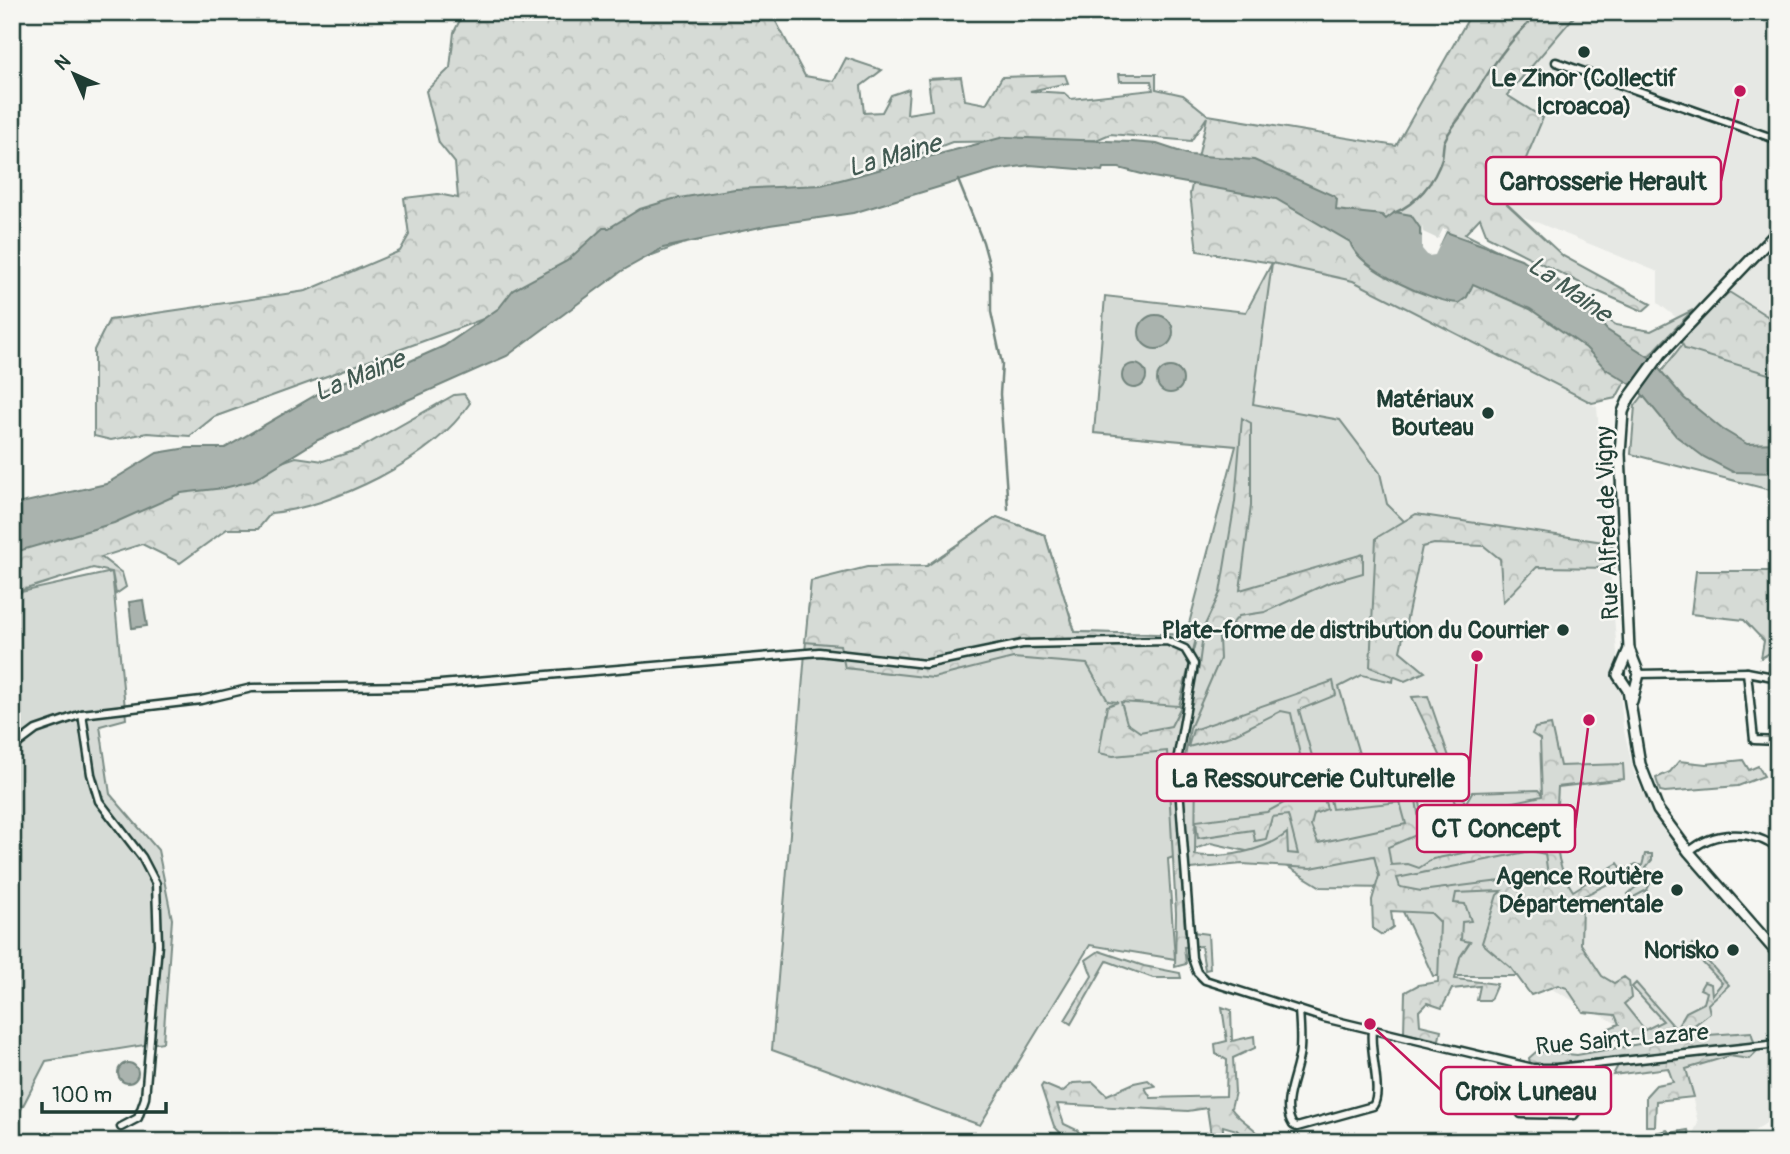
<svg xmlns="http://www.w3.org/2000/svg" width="1790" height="1154" font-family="Pangolin,sans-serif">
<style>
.built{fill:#e6e8e4}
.grass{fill:#d6dbd6;stroke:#7a8c85;stroke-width:2}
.forest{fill:url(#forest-crowns);stroke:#7a8c85;stroke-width:2;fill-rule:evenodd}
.water{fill:#aab3ae;stroke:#72847d;stroke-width:2}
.pier{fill:#f6f6f2}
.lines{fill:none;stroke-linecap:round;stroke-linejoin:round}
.stream{stroke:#72847d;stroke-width:2.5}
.minor-casing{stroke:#1f3d34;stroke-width:11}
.secondary-casing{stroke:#1f3d34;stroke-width:14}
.minor{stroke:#f6f6f2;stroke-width:6}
.secondary{stroke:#f6f6f2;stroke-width:9}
.poi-dot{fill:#1f3d34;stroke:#f6f6f2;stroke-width:2.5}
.labels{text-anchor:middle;stroke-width:5;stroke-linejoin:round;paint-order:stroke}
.poi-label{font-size:24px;font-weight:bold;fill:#1f3d34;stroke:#f6f6f2;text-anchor:end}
.street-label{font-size:24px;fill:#1f3d34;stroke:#f6f6f2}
.water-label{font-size:26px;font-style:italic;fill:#425a52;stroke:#f6f6f2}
.leader{fill:none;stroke:#c2185b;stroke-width:2.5}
.callout-dot{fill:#c2185b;stroke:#f6f6f2;stroke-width:2.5}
.callout{fill:#f6f6f2;stroke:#c2185b;stroke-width:2.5}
.callout-label{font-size:26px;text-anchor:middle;font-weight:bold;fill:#1f3d34}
</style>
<defs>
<pattern id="forest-crowns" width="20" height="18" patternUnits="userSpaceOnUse" patternTransform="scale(1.75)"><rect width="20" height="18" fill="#d6dbd6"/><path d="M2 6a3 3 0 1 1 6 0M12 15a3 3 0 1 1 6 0" fill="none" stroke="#b7bdb8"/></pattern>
</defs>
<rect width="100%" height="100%" fill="#f6f6f2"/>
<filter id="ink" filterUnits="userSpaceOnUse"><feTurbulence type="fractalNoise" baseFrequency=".0143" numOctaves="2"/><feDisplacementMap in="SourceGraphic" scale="14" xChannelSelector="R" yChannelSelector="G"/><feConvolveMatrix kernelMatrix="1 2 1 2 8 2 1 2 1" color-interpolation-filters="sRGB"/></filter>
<g filter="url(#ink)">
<g class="built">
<polygon points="1538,12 1778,12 1778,343 1687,326 1658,303 1658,272 1480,199"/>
<polygon points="1272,263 1353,281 1597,407 1623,727 1635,776 1656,818 1778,961 1778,1040 1764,1039 1676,1055 1527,976 1455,822 1425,831 1371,795 1338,686 1362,675 1393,682 1414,531 1387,504 1380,473 1253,405"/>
<polygon points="1757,1051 1778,1051 1778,1115 1738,1142 1699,1142 1693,1133 1698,1123 1686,1069 1729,1056 1748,1059"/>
</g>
<g class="grass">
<polygon points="1272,263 1253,404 1340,420 1380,473 1387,504 1414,531 1393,682 1362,675 1339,687 1371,794 1417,786 1425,830 1455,822 1472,792 1538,790 1546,799 1556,868 1527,976 1433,976 1392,888 1321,887 1288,867 1255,853 1211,843 1168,859 1175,959 1090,945 980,1125 772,1050 811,581 926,566 997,517 1045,535 1075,632 1186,635 1236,446 1094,433 1105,296 1246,312"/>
<polygon points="1698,324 1778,343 1778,492 1631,454 1635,406"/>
<polygon points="112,572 126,719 100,726 110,794 158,850 172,919 163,1042 46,1061 12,1127 12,594"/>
<polygon points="1667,1130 1670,1133 1688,1130 1691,1142 1622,1142"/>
</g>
<g class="forest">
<polygon points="464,12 771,12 805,76 834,81 846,58 882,70 861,86 864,113 882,112 891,95 909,89 907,114 932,110 928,79 961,77 965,100 986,104 1002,77 1065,75 1068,83 1030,91 1064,93 1071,99 1153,90 1151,81 1120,81 1119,74 1156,74 1156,89 1183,95 1208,115 1396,146 1472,12 1578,12 1507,95 1543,118 1507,204 1563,256 1651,304 1643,311 1590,288 1487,236 1480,218 1465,234 1511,257 1616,325 1651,331 1693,310 1626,380 1616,398 1592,403 1353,281 1272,263 1197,251 1190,194 1207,117 1191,141 1110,134 1096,140 952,142 451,331 214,417 190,436 147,433 111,440 94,436 94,350 109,320 306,291 400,251 409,235 404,198 438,194 458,198 455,163 439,143 426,91 450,68 454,32"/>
<polygon points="1729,292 1778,323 1778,377 1685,349 1680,340"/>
<path d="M464 394 470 403C432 461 331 507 271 513L258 529H227L180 563 142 544 101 557 122 573 126 587 116 594 112 572 93 568 23 590 12 600V543L156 499 227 481 296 457 323 461 357 450 454 395Z"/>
<path d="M1242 418 1251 423V506L1240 590 1363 554V573L1328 583 1265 612 1239 616 1219 638 1220 659 1190 728 1185 757 1196 765 1195 855C1223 859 1265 851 1287 833L1288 853 1298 854 1288 815 1272 817 1266 839 1255 841 1253 830 1198 838 1196 821 1267 812 1289 800 1316 799 1310 783 1300 778 1302 764 1291 713 1281 711 1231 736 1188 747 1193 730 1333 681 1336 695 1299 710 1327 809 1314 814 1311 826 1318 843 1406 824 1400 802 1332 809 1329 794 1366 791 1370 798 1414 786 1421 833 1388 847 1391 865 1408 864 1419 868 1433 859 1543 837V807L1479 830 1462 828 1442 759 1412 697 1428 696 1468 812 1542 796 1540 739 1532 734 1535 728 1551 725 1560 766 1623 764 1624 779 1558 787C1556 824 1551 860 1573 891L1618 863 1623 870 1636 864 1642 866 1645 854H1652V860L1646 867 1654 876 1647 890 1632 898 1628 894 1649 875C1629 869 1599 890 1579 898L1582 904 1581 944 1602 976 1614 983 1624 977 1629 981 1631 998 1624 1004 1645 1030 1663 1021 1632 987 1636 983 1676 1029 1686 1012 1704 1003 1707 992 1700 989 1704 982 1711 984 1712 995 1722 983 1700 960 1686 958 1692 944 1729 985 1708 1004 1710 1013 1679 1037 1751 1032 1757 1051 1749 1059 1729 1056 1686 1069 1694 1097 1656 1101 1655 1126H1646V1096L1656 1085 1673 1082 1668 1068 1613 1075 1623 1056 1556 1064V1076L1570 1111 1537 1107 1545 1094 1537 1077 1513 1078 1515 1068 1532 1073 1529 1058 1537 1051 1577 1055 1645 1043 1637 1038 1609 1039 1605 1030 1619 1024 1615 1015 1583 1012 1567 988 1558 985 1531 995 1511 968 1482 943 1497 895 1502 891 1456 893 1454 903 1465 904 1471 921 1462 922 1461 940 1470 942 1460 957 1455 979 1497 984 1490 1000H1477L1480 986 1452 989 1442 1008 1427 1003 1419 1011 1420 1025 1441 1030 1439 1040 1404 1033 1405 992 1418 985 1438 982 1440 922 1431 913 1391 911 1393 927 1382 935 1373 929 1372 900 1379 876 1374 856 1311 868 1242 864 1181 870 1185 931 1208 934 1210 969 1205 970 1201 946 1184 947 1186 964 1175 967 1176 913 1167 751 1113 756 1099 753 1107 706 1118 702 1108 701 1087 664 1013 658 933 678 845 668 840 645 805 642 811 581 867 567 927 566 997 517 1045 535 1075 632 1197 635 1179 706 1121 702 1127 723 1140 732 1171 726 1198 673 1204 627 1220 593 1235 502ZM1531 851 1545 854 1548 875 1421 891 1400 887 1397 878Z"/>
<polygon points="1416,514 1610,543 1619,557 1614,568 1537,567 1503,602 1500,559 1484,546 1434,544 1422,547 1400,651 1425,672 1405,681 1370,667 1376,538"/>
<polygon points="1778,540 1778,648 1761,658 1764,641 1744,620 1691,614 1696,571 1777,571"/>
<polygon points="1743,760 1749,770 1758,766 1764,776 1738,786 1665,792 1660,791 1656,778 1670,772 1679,761 1706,764"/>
<polygon points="1099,951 1144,966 1180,973 1181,978 1153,978 1107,961 1071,1024 1065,1020 1092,976 1086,960"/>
<path d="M1222 1007 1231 1010 1232 1041 1254 1036 1255 1048 1233 1058 1235 1092 1231 1108C1240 1122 1258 1127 1263 1142H1246L1237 1130 1223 1126V1142H1212L1207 1108 1188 1111 1057 1104 1064 1124 1077 1130 1087 1142H1069L1054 1126 1041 1087 1043 1084 1062 1092 1073 1083 1093 1082 1107 1095 1134 1083 1148 1080 1155 1086 1145 1088 1151 1098 1226 1096 1227 1060 1216 1054 1215 1044 1227 1041Z"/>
</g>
<g class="water">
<path d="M1004 137 1132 142 1157 144 1190 155 1254 160 1334 196 1337 199 1336 210 1382 215 1386 219 1395 212 1411 215 1420 228V235L1440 243 1446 232 1521 259 1543 275 1556 279 1581 300 1607 330 1649 357 1684 398 1722 429 1747 444 1778 443V473L1733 472 1704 457 1676 436 1637 388 1606 369 1586 348 1530 309 1473 284 1467 297 1459 303C1432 302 1358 269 1350 242L1276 199 1153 177 1119 168H1103L1102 171 1030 165 995 170 853 213 770 225 663 248 622 271 507 356 318 440 252 481 224 488 181 493 114 523 12 553V505L106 484 157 453 187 448H225L333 385 408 362 444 346 499 308 513 290 567 261 603 228H609L640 209 673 199 735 189 821 185Z"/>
<circle cx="1156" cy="332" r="17"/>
<circle cx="1134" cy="376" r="12"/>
<circle cx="1170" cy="380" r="13"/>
<polygon points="143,600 147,626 132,628 129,602"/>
<circle cx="128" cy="1073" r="10"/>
</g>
<polygon class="pier" points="1422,225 1423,232 1438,239 1443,229 1447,229 1435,255 1428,256 1422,249"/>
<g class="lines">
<g class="stream">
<polyline points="958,180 983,242 991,271 991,312 1002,364 1000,394 1008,509"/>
<path d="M1394 213C1416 204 1435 182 1442 158 1443 153 1443 147 1444 142 1449 130 1459 120 1465 110 1487 74 1508 39 1541 12"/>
</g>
<defs>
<g id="minor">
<polyline points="1556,62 1778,140"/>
<polyline points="1747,672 1754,740 1778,741"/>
<polyline points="1639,674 1747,672 1778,678"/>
<polyline points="82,714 91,774 99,801 142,857 156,884 158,944 145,1098 138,1118 121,1127"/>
<polyline points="12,748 36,730 82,714 201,700 252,688 416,686 819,652 925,664 1022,644 1167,641 1185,649 1194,664 1177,761 1192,958 1197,972 1205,980 1324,1018 1533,1068 1558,1068 1778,1044"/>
<path d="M1689 852C1713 830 1752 829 1778 849"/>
<path d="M1299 1010C1300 1023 1301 1036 1300 1049 1299 1072 1279 1104 1293 1125L1297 1127 1373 1106C1383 1092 1369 1051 1372 1031"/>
<polyline points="1521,1114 1574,1115 1577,1111 1558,1068"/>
</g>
<g id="secondary">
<polyline points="1778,231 1661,354 1629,398 1623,412 1620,454 1629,649 1618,675 1628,690 1640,764 1658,810 1689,852 1778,954"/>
<polyline points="1629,649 1639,674 1632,701"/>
</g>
</defs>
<use href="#minor" class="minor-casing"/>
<use href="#secondary" class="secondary-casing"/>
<use href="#minor" class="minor"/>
<use href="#secondary" class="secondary"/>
</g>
</g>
<g class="poi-dot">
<circle cx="1584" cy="52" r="7"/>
<circle cx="1488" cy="413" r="7"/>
<circle cx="1563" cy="630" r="7"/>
<circle cx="1677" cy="890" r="7"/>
<circle cx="1733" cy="950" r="7"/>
</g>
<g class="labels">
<g class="poi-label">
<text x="1584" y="86" text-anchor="middle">Le Zinor (Collectif<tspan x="1584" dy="28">Icroacoa)</tspan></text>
<text x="1474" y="407">Matériaux<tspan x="1474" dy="28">Bouteau</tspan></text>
<text x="1549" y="638">Plate-forme de distribution du Courrier</text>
<text x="1663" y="884">Agence Routière<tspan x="1663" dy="28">Départementale</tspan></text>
<text x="1719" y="958">Norisko</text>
</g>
<g class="street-label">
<text transform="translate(1607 523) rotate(-92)" y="8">Rue Alfred de Vigny</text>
<text transform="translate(1622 1039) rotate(-5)" y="8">Rue Saint-Lazare</text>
</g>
<g class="water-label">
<text transform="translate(894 155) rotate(-16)" y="9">La Maine</text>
<text transform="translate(1570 289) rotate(35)" y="9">La Maine</text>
<text transform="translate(359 375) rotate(-22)" y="9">La Maine</text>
</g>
</g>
<path class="leader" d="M1740 91L1721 181M1477 656L1469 777M1589 720L1575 828M1370 1024L1441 1090"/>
<g class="callout-dot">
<circle cx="1740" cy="91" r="7"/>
<circle cx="1477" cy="656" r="7"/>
<circle cx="1589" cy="720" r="7"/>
<circle cx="1370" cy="1024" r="7"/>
</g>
<g class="callout">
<rect x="1486" y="157" width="235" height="47" rx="7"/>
<rect x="1157" y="754" width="312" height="47" rx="7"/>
<rect x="1417" y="805" width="158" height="47" rx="7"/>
<rect x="1441" y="1067" width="170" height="47" rx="7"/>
</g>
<g class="callout-label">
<text x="1603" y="190">Carrosserie Herault</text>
<text x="1313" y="787">La Ressourcerie Culturelle</text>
<text x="1496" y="837">CT Concept</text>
<text x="1526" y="1100">Croix Luneau</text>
</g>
<rect width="1790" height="1154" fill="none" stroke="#f6f6f2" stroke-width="42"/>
<rect x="21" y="21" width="1748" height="1112" fill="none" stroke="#1f3d34" stroke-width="2.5" filter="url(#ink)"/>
<g transform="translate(74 74) rotate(315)" stroke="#f6f6f2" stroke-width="5" paint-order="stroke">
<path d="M0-5L12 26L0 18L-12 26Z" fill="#1f3d34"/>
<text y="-10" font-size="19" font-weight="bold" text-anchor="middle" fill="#1f3d34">N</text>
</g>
<path d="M42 1102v10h124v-10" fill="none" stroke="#1f3d34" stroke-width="3.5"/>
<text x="52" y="1102" font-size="21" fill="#1f3d34" stroke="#f6f6f2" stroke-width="5" paint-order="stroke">100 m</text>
</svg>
